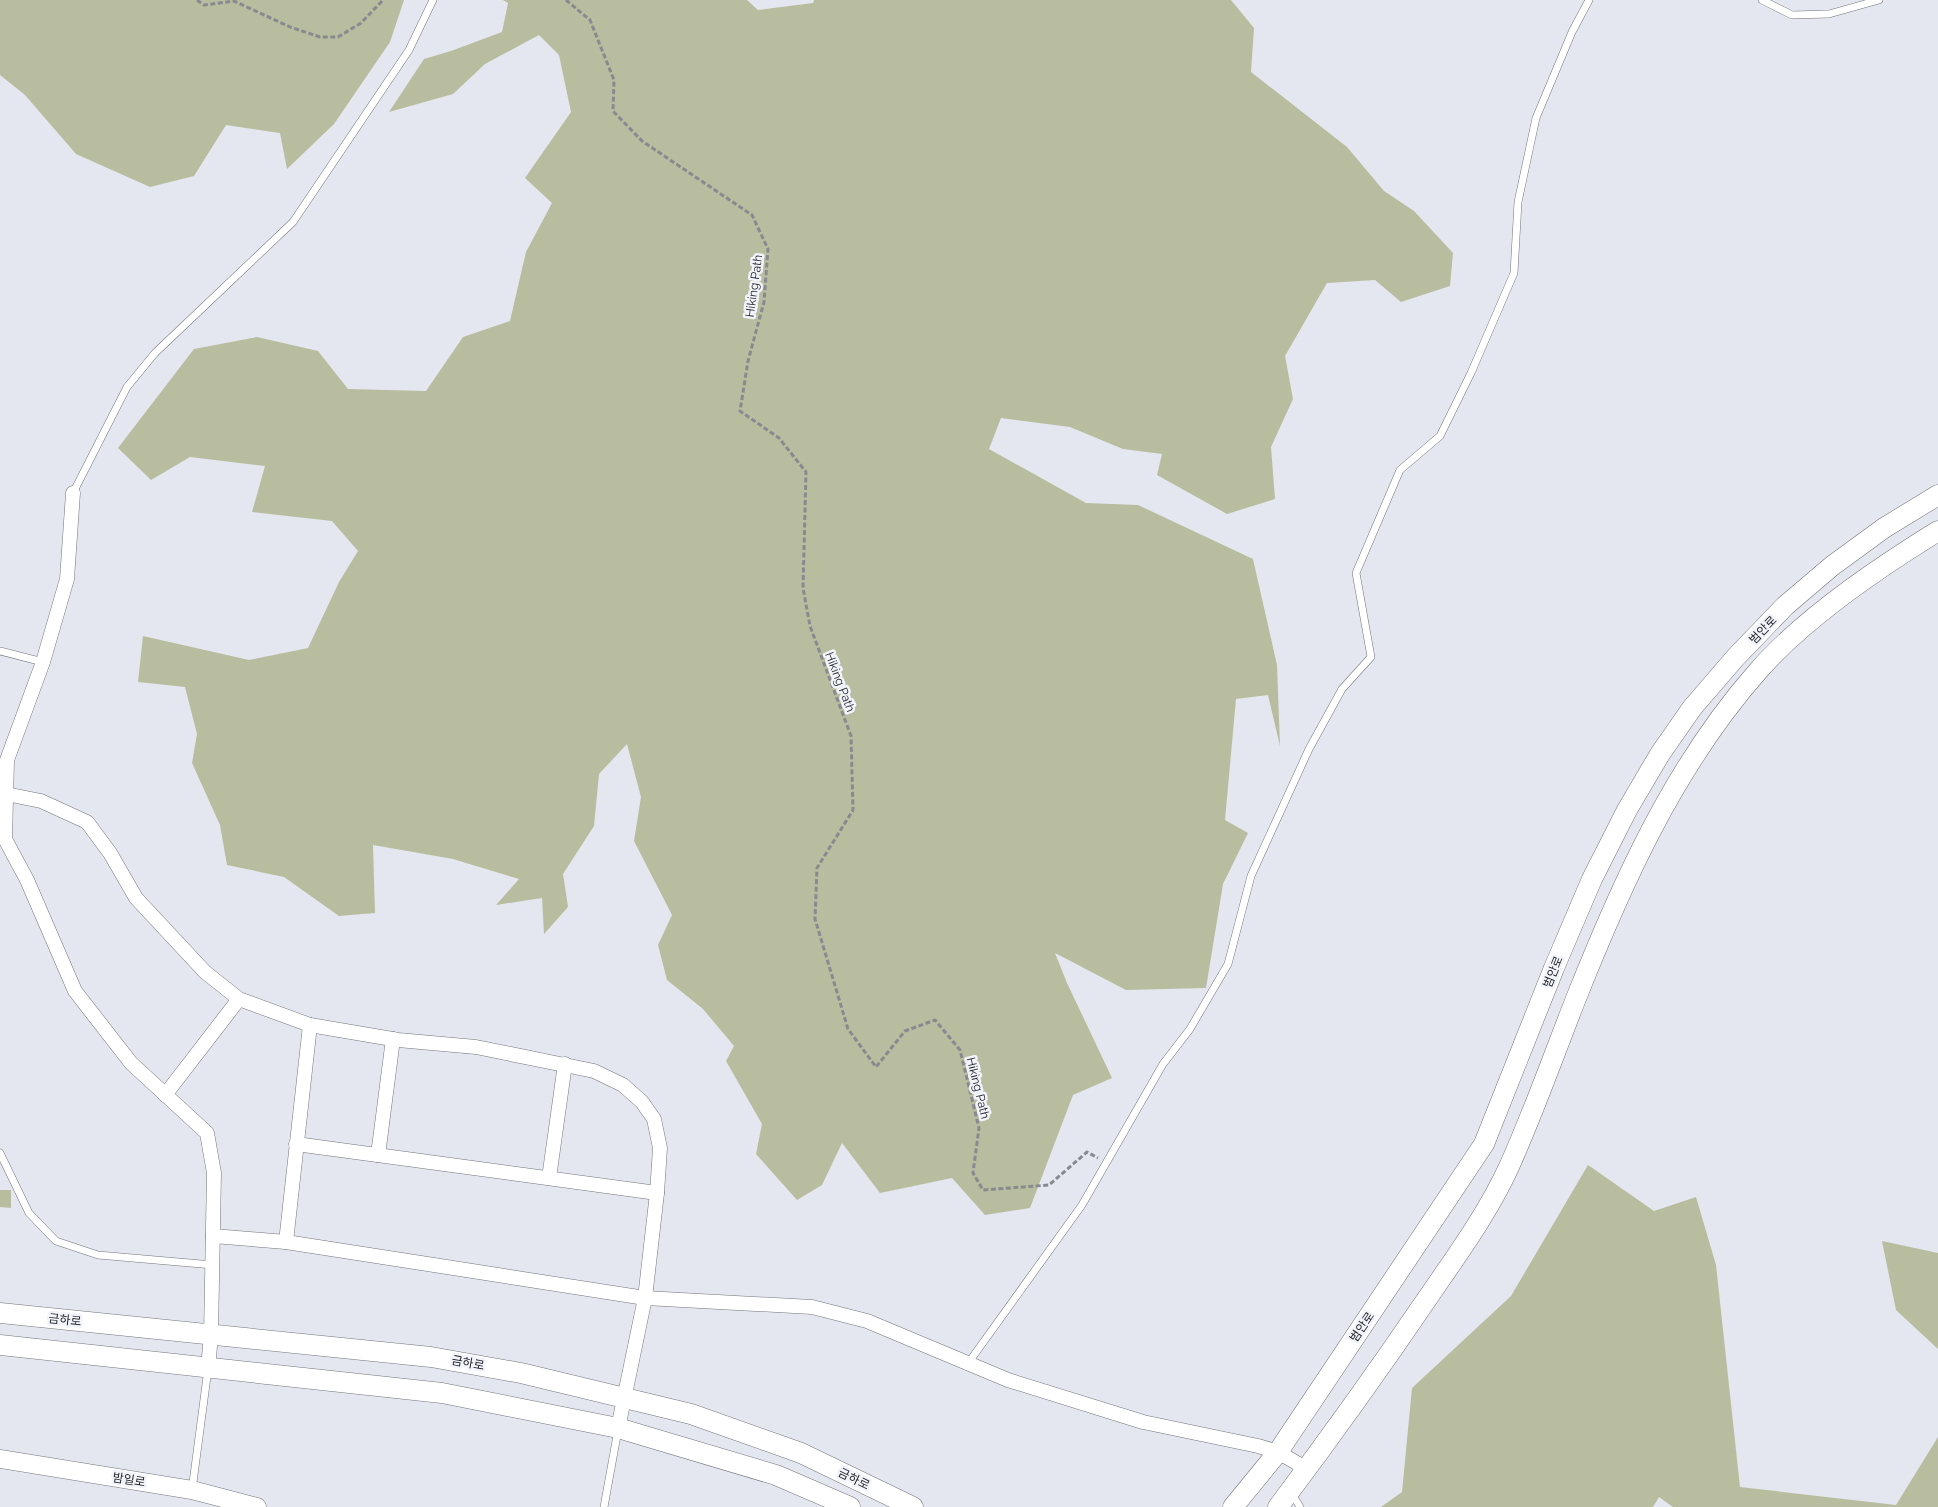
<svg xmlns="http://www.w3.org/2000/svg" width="1938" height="1507" font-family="Raleway,'Noto Sans KR',sans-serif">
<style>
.forest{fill:#b8bd9f}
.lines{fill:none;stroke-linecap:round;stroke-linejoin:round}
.service-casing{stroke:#73757c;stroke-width:8}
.minor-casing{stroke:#73757c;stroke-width:15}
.tertiary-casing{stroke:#73757c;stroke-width:19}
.secondary-casing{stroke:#73757c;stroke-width:21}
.path{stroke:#888a90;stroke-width:3;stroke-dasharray:5 2.5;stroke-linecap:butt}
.service{stroke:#fff;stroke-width:7}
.minor{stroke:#fff;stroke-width:14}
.tertiary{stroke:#fff;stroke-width:18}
.secondary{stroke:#fff;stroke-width:20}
.labels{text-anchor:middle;stroke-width:5;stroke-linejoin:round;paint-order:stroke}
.street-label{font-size:12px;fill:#232427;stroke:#f2f4fc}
</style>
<rect width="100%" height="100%" fill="#e4e7ef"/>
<g class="forest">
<polygon points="0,0 404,0 390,42 334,124 287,169 280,133 226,125 194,176 150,187 76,154 25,95 0,75"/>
<polygon points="503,0 747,0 758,10 813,3 814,0 1231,0 1254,28 1251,72 1347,147 1384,191 1414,211 1453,253 1450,286 1401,302 1375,280 1327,283 1285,356 1293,399 1271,447 1275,499 1227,514 1157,475 1162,454 1123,449 1070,427 1001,418 989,449 1086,503 1138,505 1253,559 1277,665 1280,746 1268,695 1236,699 1225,820 1248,833 1223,884 1206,988 1126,990 1055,953 1067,983 1112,1078 1073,1095 1030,1208 985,1215 952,1178 880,1193 842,1143 822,1185 797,1200 756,1154 762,1124 726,1061 734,1046 703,1009 667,980 658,945 672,915 634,841 641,797 627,744 599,774 594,826 563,874 568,907 544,934 542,898 496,905 519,879 453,859 373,845 375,913 339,916 284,877 227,865 220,825 192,763 197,734 185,687 138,682 143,636 249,660 308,648 339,582 358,551 332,521 252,512 265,466 190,457 151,480 118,448 194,349 257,337 318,351 348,389 426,391 463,337 510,321 526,252 552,203 525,178 571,112 559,55 539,35 485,64 453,94 389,112 424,59 451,51 502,32 508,3"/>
<polygon points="1588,1165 1654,1211 1696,1197 1716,1265 1740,1487 1896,1505 1938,1437 1938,1507 1673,1507 1659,1497 1653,1507 1381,1507 1402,1492 1412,1388 1511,1296"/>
<polygon points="0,1190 11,1190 11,1208 0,1207"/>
<polygon points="1882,1241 1938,1253 1938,1349 1896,1310"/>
</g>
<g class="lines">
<defs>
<g id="service">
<polyline points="1762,0 1792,15 1829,14 1879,0"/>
<polyline points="73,493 127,387 155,353 293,222 409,50 433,0"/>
<polyline points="0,651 43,662"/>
<polyline points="0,1153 29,1213 56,1241 98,1255 213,1265"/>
<polyline points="969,1362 1082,1205 1163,1064 1190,1029 1228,964 1251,876 1309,749 1342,689 1371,657 1356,573 1400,470 1440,436 1471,373 1514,273 1518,202 1536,118 1572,32 1589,0"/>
<polyline points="192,1490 208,1369"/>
<polyline points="1291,1492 1300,1507"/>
<polyline points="604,1507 618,1430"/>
</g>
<g id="minor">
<polyline points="73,493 67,579 43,662 7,760 5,839 27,880 75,991 131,1063 207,1133 214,1173 211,1335 208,1368"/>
<polyline points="6,794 41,801 87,822 110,853 136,898 205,972 239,999 310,1025 398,1040 476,1047 594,1071 623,1085 642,1102 654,1119 660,1148 657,1193 645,1298 618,1428"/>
<polyline points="165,1095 239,999"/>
<polyline points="296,1144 657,1193"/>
<polyline points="378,1155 393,1039"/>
<polyline points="549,1178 565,1064"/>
<polyline points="213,1236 286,1242 645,1298 812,1307 867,1321 1008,1380 1143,1422 1258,1446 1278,1452 1307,1469"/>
<polyline points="286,1242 310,1025"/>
</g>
<polyline id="tertiary" points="0,1459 192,1490 257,1507"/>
<g id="secondary">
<polyline points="0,1313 431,1357 521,1373 691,1414 801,1453 913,1507"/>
<polyline points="0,1345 442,1393 618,1428 776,1475 850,1507"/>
<polyline points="1233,1507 1278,1452 1484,1144 1554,968 1592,879 1627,810 1660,754 1692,708 1735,658 1785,606 1832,566 1884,528 1938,495"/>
<path d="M1278 1507C1330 1438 1380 1368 1429 1296 1457 1255 1487 1214 1508 1169 1533 1114 1553 1057 1575 1001 1621 885 1674 766 1758 671 1804 618 1878 568 1938 531"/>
</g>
</defs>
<use href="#service" class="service-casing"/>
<use href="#minor" class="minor-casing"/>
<use href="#tertiary" class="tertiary-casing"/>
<use href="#secondary" class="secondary-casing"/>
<g class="path">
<polyline points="197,0 204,5 234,1 290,27 320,37 338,37 361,23 383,0"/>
<polyline points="566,0 590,20 614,80 613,111 642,141 752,215 768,249 764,302 748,361 740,411 779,438 806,472 803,588 810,626 851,736 853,810 817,868 815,919 848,1029 876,1067 905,1031 935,1020 960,1050 979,1128 973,1173 983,1190 1049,1185 1087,1152 1098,1158"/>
</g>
<use href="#service" class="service"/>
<use href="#minor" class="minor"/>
<use href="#tertiary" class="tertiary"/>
<use href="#secondary" class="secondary"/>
</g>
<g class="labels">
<g class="street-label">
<text transform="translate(754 286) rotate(-82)" y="4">Hiking Path</text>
<text transform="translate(1763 630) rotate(-46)" y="4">범안로</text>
<text transform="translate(840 682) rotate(69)" y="4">Hiking Path</text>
<text transform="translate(1553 972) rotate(-68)" y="4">범안로</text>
<text transform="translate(978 1088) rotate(76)" y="4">Hiking Path</text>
<text transform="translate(65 1320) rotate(6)" y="4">금하로</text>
<text transform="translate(1362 1327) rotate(-56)" y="4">범안로</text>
<text transform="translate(468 1363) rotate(10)" y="4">금하로</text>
<text transform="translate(854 1479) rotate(26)" y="4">금하로</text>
<text transform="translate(129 1480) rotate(9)" y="4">밤일로</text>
</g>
</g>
</svg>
